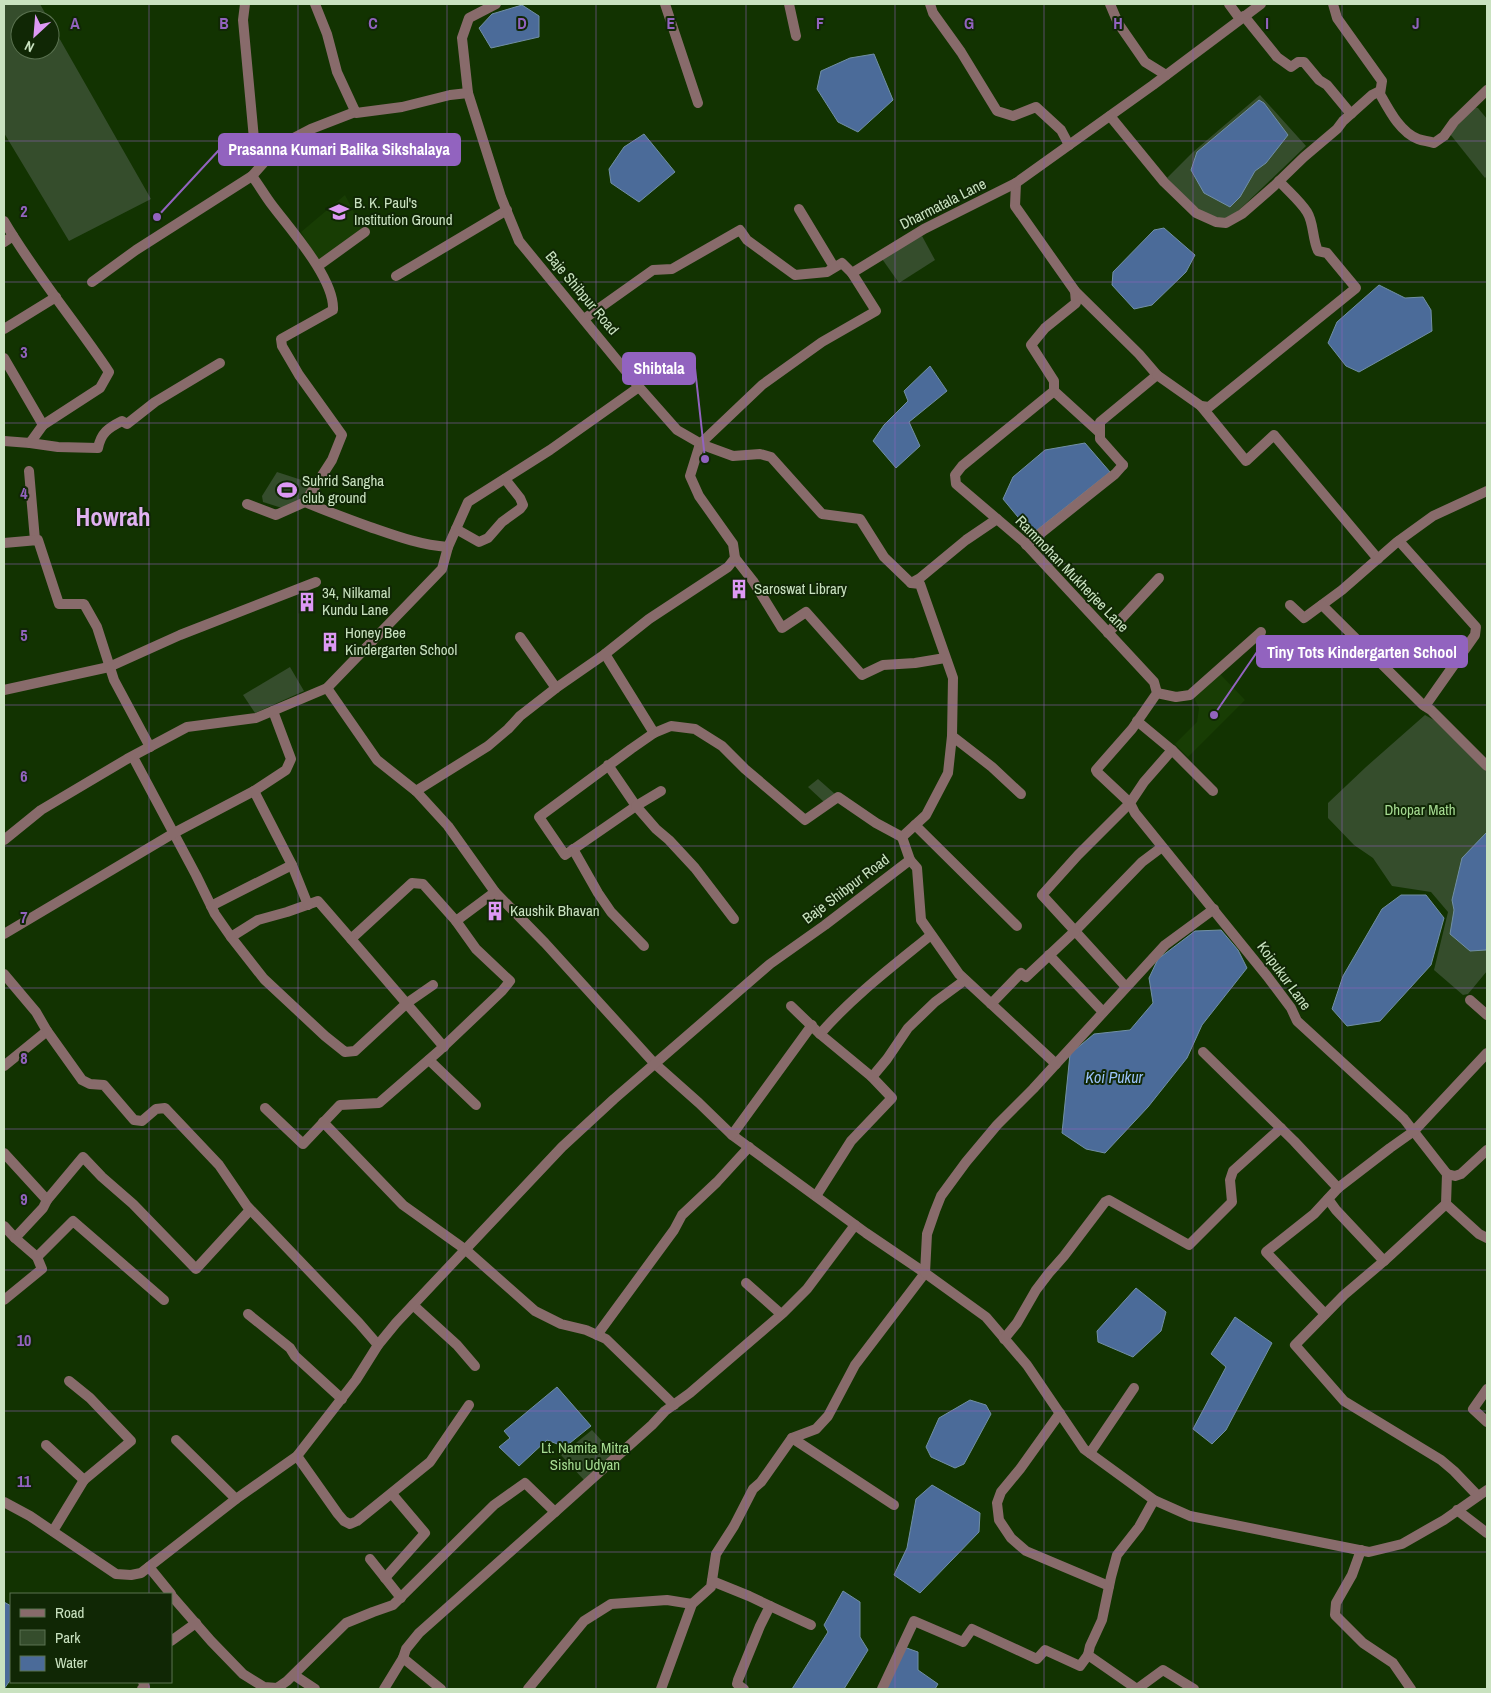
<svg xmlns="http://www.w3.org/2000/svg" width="1491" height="1693" font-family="'Archivo Narrow',sans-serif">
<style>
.built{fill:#183d04}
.green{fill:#354d2c}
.water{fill:#4b6b99;stroke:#718fa5}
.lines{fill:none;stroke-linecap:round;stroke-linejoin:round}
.pedestrian{stroke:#886b6b;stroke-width:10}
.minor{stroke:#886b6b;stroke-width:10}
.grid{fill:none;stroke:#9263bf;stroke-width:1;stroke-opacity:0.55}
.labels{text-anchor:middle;stroke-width:4;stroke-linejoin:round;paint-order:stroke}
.poi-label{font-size:15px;fill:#c9e2c0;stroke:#102705;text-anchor:start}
.street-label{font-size:15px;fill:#c9e2c0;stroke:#102705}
.park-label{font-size:15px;fill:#a6db92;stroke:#102705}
.water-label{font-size:16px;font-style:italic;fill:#9ac1f9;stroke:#102705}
.town-label{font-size:25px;font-weight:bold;fill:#e0b1f1;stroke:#102705}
.grid-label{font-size:16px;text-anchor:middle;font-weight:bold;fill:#9263bf;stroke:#102705;stroke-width:4;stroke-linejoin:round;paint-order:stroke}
.leader{fill:none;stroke:#9263bf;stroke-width:2}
.callout-dot{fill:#9263bf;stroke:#102705;stroke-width:2}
.callout{fill:#9263bf;stroke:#9263bf;stroke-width:2}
.callout-label{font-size:16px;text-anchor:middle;font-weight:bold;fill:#fff}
</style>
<rect width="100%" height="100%" fill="#123301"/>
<g class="built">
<polygon points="345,195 363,230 319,262 301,232"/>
<polygon points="1220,674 1245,700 1188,757 1175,744 1197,722 1199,708 1194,698"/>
</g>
<g class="green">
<polygon points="4,4 40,4 49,20 20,20 20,50 50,50 50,22 151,199 69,241 4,133"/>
<path d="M1260 95 1306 146 1237 212C1233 214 1228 218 1223 219 1204 220 1179 190 1167 178L1193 152Z"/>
<polygon points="1474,107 1478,108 1487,119 1487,176 1485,178 1450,134"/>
<polygon points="922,236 935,260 899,283 880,256"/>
<polygon points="277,472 314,484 302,499 282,508 263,502 262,496"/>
<polygon points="290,667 304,691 255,713 243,695"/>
<polygon points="1425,715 1434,720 1487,771 1487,971 1468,994 1463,995 1434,970 1448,912 1431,892 1392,886 1373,858 1354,845 1328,818 1328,803 1366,767"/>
<polygon points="818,779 835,794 824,802 808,787"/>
<polygon points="592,1430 614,1454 584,1480 561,1455"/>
</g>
<g class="water">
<polygon points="522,5 539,16 539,37 491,48 479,28 492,14"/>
<polygon points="874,54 893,100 858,132 838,122 817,89 821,71 850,58"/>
<polygon points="1259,100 1264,103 1288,135 1266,163 1255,171 1240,197 1230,207 1204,193 1191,170 1197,152"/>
<polygon points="644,134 675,172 639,202 611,183 609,169 624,147"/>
<polygon points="1164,228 1195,255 1186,272 1152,305 1134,309 1112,285 1113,272 1154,230"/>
<polygon points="1379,285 1405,298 1423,297 1431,310 1432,331 1359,372 1346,366 1328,343 1337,322"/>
<polygon points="930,366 947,391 909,422 920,446 896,468 873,441 884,425 908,401 904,391"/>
<polygon points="1085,443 1110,472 1032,534 1003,499 1013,477 1045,450"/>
<polygon points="1487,832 1487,948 1486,950 1470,951 1450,934 1454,910 1452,900 1462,858"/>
<polygon points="1401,895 1426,895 1444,918 1431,965 1380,1021 1347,1026 1332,1009 1343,976 1382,909"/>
<polygon points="1221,930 1238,950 1247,968 1202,1025 1187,1058 1148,1107 1105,1153 1086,1149 1062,1133 1070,1054 1094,1034 1130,1030 1153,1003 1149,978 1158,959 1195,931"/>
<polygon points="1136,1288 1166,1312 1161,1331 1133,1357 1098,1342 1097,1331"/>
<polygon points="1235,1317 1272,1343 1226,1430 1212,1444 1193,1429 1226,1367 1211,1354"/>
<polygon points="557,1387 591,1426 565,1447 547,1440 519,1466 499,1447 510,1438 504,1431"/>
<polygon points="970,1400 986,1405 991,1414 964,1464 955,1468 931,1457 926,1447 939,1418"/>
<polygon points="932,1485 980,1513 979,1532 920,1593 894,1575 907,1548 916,1499"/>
<polygon points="843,1591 860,1602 860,1637 868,1650 844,1689 792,1689 828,1632 824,1625"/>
<polygon points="4,1602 11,1606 11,1679 4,1689"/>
<polygon points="901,1646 918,1652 918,1670 938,1684 935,1689 884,1689"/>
</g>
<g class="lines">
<polyline class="pedestrian" points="1026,545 1115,474 1123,465"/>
<g class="minor">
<polyline points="245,4 243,20 254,139 268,158"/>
<polyline points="665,4 698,103"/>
<polyline points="789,4 796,36"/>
<polyline points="930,4 933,13 961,52 997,111 1013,116 1036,107 1061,130 1069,145"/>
<polyline points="1110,4 1118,23 1145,62 1166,75"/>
<polyline points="1229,4 1240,19"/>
<path d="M1333 4 1337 18 1382 81 1380 94C1389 110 1400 132 1418 139 1423 141 1429 141 1434 143L1444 136 1454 122 1487 90"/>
<polyline points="1244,16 1277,57 1291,67 1298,62 1304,62 1319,80 1327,85 1351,114"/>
<polyline points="468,93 462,38 469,18 496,4"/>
<polyline points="1110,116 1164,182 1196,213 1216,222 1226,223 1242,214 1274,186 1304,157 1337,129 1343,121 1372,95 1380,91"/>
<polyline points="1016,183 1015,206 1075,291 1139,354 1157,375 1100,422 1100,439 1123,465"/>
<polyline points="799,209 834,267"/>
<path d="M4 221C35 274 75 321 109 372L100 388 43 425 4 358"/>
<polyline points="4,242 13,236"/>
<polyline points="318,266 365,232"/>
<polyline points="396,276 507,210"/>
<polyline points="92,282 136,250 252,176 268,158 288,141 311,129 355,112"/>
<polyline points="584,319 653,270 672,269 740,230 747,240 795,275 827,272 842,263 852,273"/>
<polyline points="4,329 56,297"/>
<path d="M1157 375 1201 406 1209 407 1356 288 1327 253 1318 251C1312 238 1314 223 1307 212 1300 201 1288 191 1279 181"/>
<polyline points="1054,391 1099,432"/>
<polyline points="1201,406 1246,461 1274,435 1378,559"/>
<polyline points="4,441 30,443 43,425"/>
<path d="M30 443 58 447 98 448C101 433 108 428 122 421L127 424 155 402 220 363"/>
<polyline points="29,471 35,540"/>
<path d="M305 502C326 511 348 519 370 527 396 536 420 545 448 547"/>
<path d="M247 504 276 515 305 502 332 460 342 435 299 375 282 346 281 339 333 310C335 279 290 229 272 205 265 196 259 185 252 176"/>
<polyline points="456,529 479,542 488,538 502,522 520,509 523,505 520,498 505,479"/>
<polyline points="1399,541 1476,627 1475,635 1425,706"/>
<polyline points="4,543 38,540 59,604 84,604 97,627 114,680 150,747"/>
<polyline points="735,558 753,581 782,628 806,612 862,675 883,665 915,663 945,658"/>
<polyline points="911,583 920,578 966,540 997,519"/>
<polyline points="1290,605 1304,618 1342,590 1397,542 1433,516 1487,491"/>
<polyline points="1322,605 1423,705 1431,710 1487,766"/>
<polyline points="1108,633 1159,578"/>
<polyline points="520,637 556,688"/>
<polyline points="605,654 654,733"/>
<polyline points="327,688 377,760 416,791 448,826 495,892 545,943 654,1063 699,1103 732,1135 866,1233 925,1273 855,1365 828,1416 816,1429 792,1438 761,1482 753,1489 734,1526 716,1554 711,1587 692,1604 661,1689"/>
<polyline points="4,690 109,667 180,635 316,582"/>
<polyline points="1157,693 1176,697 1190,695 1261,632"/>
<polyline points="1137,721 1172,750 1144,782 1130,803 1135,813 1267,976 1291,1008 1297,1021 1404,1119 1447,1174 1446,1204 1479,1234 1487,1238"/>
<polyline points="952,736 992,767 1021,794"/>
<polyline points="1172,750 1213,791"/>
<polyline points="133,757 196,875 215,914 231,937 258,920 287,912 318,901 351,939 412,883 423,884 456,921 495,892"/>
<polyline points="608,765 636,806 565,855 539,817 631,749 654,733 671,726 695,729 722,746 745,769 805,820 838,797 876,823 902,837"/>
<polyline points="254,791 286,770 291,759 273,711"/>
<polyline points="416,791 488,746 508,729 520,716 556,688 605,654 649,619 728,567 735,558 733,544 699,496 690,476 700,444 762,385 822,342 876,311 852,273 924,229 1016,183 1153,85 1261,4"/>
<polyline points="661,791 636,806 656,829 669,840 695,868 734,919"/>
<polyline points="915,825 1017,926"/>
<polyline points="4,840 41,810 127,759 187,727 256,718 327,688 442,569 448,547 468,502 550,450 639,387"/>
<polyline points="573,849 598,893 611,912 644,946"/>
<polyline points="910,860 917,868 921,920 959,974 1056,1064"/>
<polyline points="292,865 308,905"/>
<polyline points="1214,909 1165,945 1033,1089 997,1125 966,1162 941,1196 935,1211 927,1234 925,1273 986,1317 1027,1365 1084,1449 1154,1500 1190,1516 1369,1552 1402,1544 1444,1520 1487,1490"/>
<polyline points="4,934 174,833 254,791 292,865 211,906"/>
<polyline points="231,937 264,979 325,1036 345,1052 355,1051 407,1003 433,985"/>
<polyline points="351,939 444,1047"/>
<polyline points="1049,955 1103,1012"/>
<polyline points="4,974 36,1012 47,1031 4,1066"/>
<polyline points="1126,987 1075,931 1142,862 1162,847"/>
<polyline points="1470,1000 1487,1015"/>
<polyline points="991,1004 1021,973 1026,977 1075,931 1042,895 1078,855 1130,803 1097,772 1096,770 1132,729 1157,693 1154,682 1024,542 956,484 955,475 962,466 1054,391 1054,381 1031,345 1045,328 1076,303 1075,291"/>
<polyline points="791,1006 820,1034 872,1077 892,1098 851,1141 816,1196"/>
<polyline points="47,1031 82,1080 90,1084 104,1085 134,1120 142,1121 156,1109 165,1108 219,1165 247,1206 359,1323 378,1345"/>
<path d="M820 1034C853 996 893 966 931 935"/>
<polyline points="1203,1052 1294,1141 1338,1188 1390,1148 1414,1131 1487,1053"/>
<polyline points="429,1060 476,1105"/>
<polyline points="872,1077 887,1059 908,1028 935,1002 965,980"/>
<polyline points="265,1108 303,1144 340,1105 379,1103 440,1050 502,991 510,981 476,949 456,921"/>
<polyline points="323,1122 403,1205 466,1250 535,1311 561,1324 586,1330 606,1339 674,1405"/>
<polyline points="732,1135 812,1025"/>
<polyline points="4,1153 47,1200 43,1208 15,1238 4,1226"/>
<polyline points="1447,1174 1455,1176 1461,1174 1487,1150"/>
<polyline points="1328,1199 1336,1210 1384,1261"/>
<polyline points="47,1200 83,1157 102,1177 133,1204 196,1269 250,1210"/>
<polyline points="1446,1204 1384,1261 1344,1295 1295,1345 1344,1401 1441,1460 1454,1471 1478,1496"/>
<polyline points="37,1257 73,1221 164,1300"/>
<polyline points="746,1283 781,1314"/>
<polyline points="4,1300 42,1269 37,1257 15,1238"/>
<polyline points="413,1305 457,1345 475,1366"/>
<polyline points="248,1314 290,1348 295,1356 342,1399"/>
<polyline points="1325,1314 1266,1252 1314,1214 1338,1188"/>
<polyline points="597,1335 674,1230 682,1215 717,1182 749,1147"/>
<polyline points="1004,1339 1017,1323 1036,1290 1049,1273 1064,1256 1105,1202 1109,1200 1189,1245 1232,1202 1230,1180 1233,1171 1281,1128"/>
<polyline points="1487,1389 1473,1409 1487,1422"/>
<polyline points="1060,1413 1020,1469 1001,1492 997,1503 999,1520 1011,1538 1026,1551 1109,1586"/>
<polyline points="792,1438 894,1505"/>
<polyline points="176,1440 236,1499"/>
<polyline points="46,1445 84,1480"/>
<polyline points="1090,1453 1134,1388"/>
<polyline points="297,1456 338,1514 344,1521 350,1524 357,1521 430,1462 469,1405"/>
<polyline points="1154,1500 1139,1527 1117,1555 1111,1577 1102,1620 1090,1646 1088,1655 1137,1689 1163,1670 1194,1689"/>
<polyline points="4,1502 30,1516 116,1574 131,1575 141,1573 236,1499 297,1456 356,1380 378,1345 396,1323 562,1147 614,1099 770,964 825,925 910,860 902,837 926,815 948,773 952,736 953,678 920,584 911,583 884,557 860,519 822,514 771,457 760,454 733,456 703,445 677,430 639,387 519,241 501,197 468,93 450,95 402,107 356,113 337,72 327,34 315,4"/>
<polyline points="1457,1510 1487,1533"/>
<polyline points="53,1531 84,1480 131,1441 90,1398 69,1381"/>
<polyline points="1361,1550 1352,1575 1336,1603 1335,1615 1363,1643 1393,1663 1411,1689"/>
<polyline points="370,1559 401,1598"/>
<polyline points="149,1567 171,1594"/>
<polyline points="385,1578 425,1533 392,1494"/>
<polyline points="712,1581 749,1596 770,1606 760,1626 738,1680 737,1684 744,1689"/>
<polyline points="171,1595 211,1641 243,1674 264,1687 277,1688 287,1681 346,1623 373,1612 393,1605 494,1505 525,1483 555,1512 652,1425 665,1411 690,1393 783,1313 807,1289 855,1225"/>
<polyline points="770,1606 811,1625"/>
<polyline points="171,1641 196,1623"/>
<polyline points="403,1658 441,1689"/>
<polyline points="294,1675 315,1689"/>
<polyline points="142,1689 145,1687 143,1682"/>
<polyline points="384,1689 403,1658 406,1649 419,1633 555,1512"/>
<polyline points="528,1689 584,1621 611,1604 667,1600 692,1604"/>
<polyline points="882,1689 914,1621 963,1642 972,1629 1037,1659 1045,1650 1080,1666 1088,1655"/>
</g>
</g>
<path class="grid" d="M149 4V1594M298 4V1689M447 4V1689M596 4V1689M746 4V1689M895 4V1689M1044 4V1689M1193 4V1689M1342 4V1689M4 141H1487M4 282H1487M4 423H1487M4 564H1487M4 705H1487M4 846H1487M4 988H1487M4 1129H1487M4 1270H1487M4 1411H1487M4 1552H1487M149 1682V1689"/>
<defs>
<symbol id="school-bare" viewBox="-9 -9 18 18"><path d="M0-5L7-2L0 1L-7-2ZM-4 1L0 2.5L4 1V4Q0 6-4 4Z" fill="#dd99f4" stroke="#102705" stroke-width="2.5" paint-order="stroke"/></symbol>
<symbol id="stadium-bare" viewBox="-9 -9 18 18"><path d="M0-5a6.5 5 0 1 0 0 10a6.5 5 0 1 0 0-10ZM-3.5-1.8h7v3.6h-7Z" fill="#dd99f4" stroke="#102705" stroke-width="2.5" paint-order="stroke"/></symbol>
<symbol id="building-bare" viewBox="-9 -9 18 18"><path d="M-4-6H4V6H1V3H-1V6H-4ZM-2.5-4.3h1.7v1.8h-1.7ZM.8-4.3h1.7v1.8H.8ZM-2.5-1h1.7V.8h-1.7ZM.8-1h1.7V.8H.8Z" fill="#dd99f4" stroke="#102705" stroke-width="2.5" paint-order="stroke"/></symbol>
</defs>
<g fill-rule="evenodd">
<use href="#school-bare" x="325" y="198" width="28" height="28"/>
<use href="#stadium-bare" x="273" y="476" width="28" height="28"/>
<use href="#building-bare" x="725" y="575" width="28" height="28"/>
<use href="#building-bare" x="293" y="588" width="28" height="28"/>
<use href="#building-bare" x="316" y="628" width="28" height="28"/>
<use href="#building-bare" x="481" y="897" width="28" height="28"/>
</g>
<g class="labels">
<g class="poi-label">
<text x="354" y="208">B. K. Paul's<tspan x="354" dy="17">Institution Ground</tspan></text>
<text x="302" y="486">Suhrid Sangha<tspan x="302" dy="17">club ground</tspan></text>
<text x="754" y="594">Saroswat Library</text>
<text x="322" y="598">34, Nilkamal<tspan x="322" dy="17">Kundu Lane</tspan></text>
<text x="345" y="638">Honey Bee<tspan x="345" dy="17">Kindergarten School</tspan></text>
<text x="510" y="916">Kaushik Bhavan</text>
</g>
<g class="street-label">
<text transform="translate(943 204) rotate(-27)" y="5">Dharmatala Lane</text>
<text transform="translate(582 293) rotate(50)" y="5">Baje Shibpur Road</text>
<text transform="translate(1072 574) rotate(46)" y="5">Rammohan Mukherjee Lane</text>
<text transform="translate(846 889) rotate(-37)" y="5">Baje Shibpur Road</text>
<text transform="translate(1284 976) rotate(54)" y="5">Koipukur Lane</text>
</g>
<g class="park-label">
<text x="1420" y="815">Dhopar Math</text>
<text x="585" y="1453">Lt. Namita Mitra<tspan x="585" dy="17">Sishu Udyan</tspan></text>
</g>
<g class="water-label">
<text x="1114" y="1083">Koi Pukur</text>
</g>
<g class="town-label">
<text x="113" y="526">Howrah</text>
</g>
</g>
<g class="grid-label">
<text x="75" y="29">A</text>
<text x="224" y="29">B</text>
<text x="373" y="29">C</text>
<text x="522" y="29">D</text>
<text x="671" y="29">E</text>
<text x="820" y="29">F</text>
<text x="969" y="29">G</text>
<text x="1118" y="29">H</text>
<text x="1267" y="29">I</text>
<text x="1416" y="29">J</text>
<text x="24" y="217">2</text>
<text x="24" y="358">3</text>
<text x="24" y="499">4</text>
<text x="24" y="641">5</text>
<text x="24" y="782">6</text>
<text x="24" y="923">7</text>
<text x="24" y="1064">8</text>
<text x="24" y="1205">9</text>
<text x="24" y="1346">10</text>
<text x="24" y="1487">11</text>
</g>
<path class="leader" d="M157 217L219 150M705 459L695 368M1214 715L1257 652"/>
<g class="callout-dot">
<circle cx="157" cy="217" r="5"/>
<circle cx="705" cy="459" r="5"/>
<circle cx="1214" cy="715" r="5"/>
</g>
<g class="callout">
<rect x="219" y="134" width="241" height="31" rx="5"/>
<rect x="623" y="353" width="72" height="31" rx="5"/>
<rect x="1257" y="636" width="210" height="31" rx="5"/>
</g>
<g class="callout-label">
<text x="339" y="155">Prasanna Kumari Balika Sikshalaya</text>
<text x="659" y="374">Shibtala</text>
<text x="1362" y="658">Tiny Tots Kindergarten School</text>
</g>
<rect width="1491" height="1693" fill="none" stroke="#c9e2c0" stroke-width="10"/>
<rect x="10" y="1593" width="162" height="90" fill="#102705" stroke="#5a7250"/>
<rect x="20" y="1609" width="25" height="8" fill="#886b6b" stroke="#5a7250"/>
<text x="55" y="1618" font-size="15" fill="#c9e2c0">Road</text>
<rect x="20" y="1630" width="25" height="15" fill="#354d2c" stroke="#5a7250"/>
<text x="55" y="1643" font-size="15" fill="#c9e2c0">Park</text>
<rect x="20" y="1656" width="25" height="15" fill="#4b6b99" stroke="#5a7250"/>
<text x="55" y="1668" font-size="15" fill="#c9e2c0">Water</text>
<g transform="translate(35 35) rotate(206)"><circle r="24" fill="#102705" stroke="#5a7250"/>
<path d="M0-4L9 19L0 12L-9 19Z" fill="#dd99f4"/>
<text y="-8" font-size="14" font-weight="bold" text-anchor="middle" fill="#c9e2c0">N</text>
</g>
</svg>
